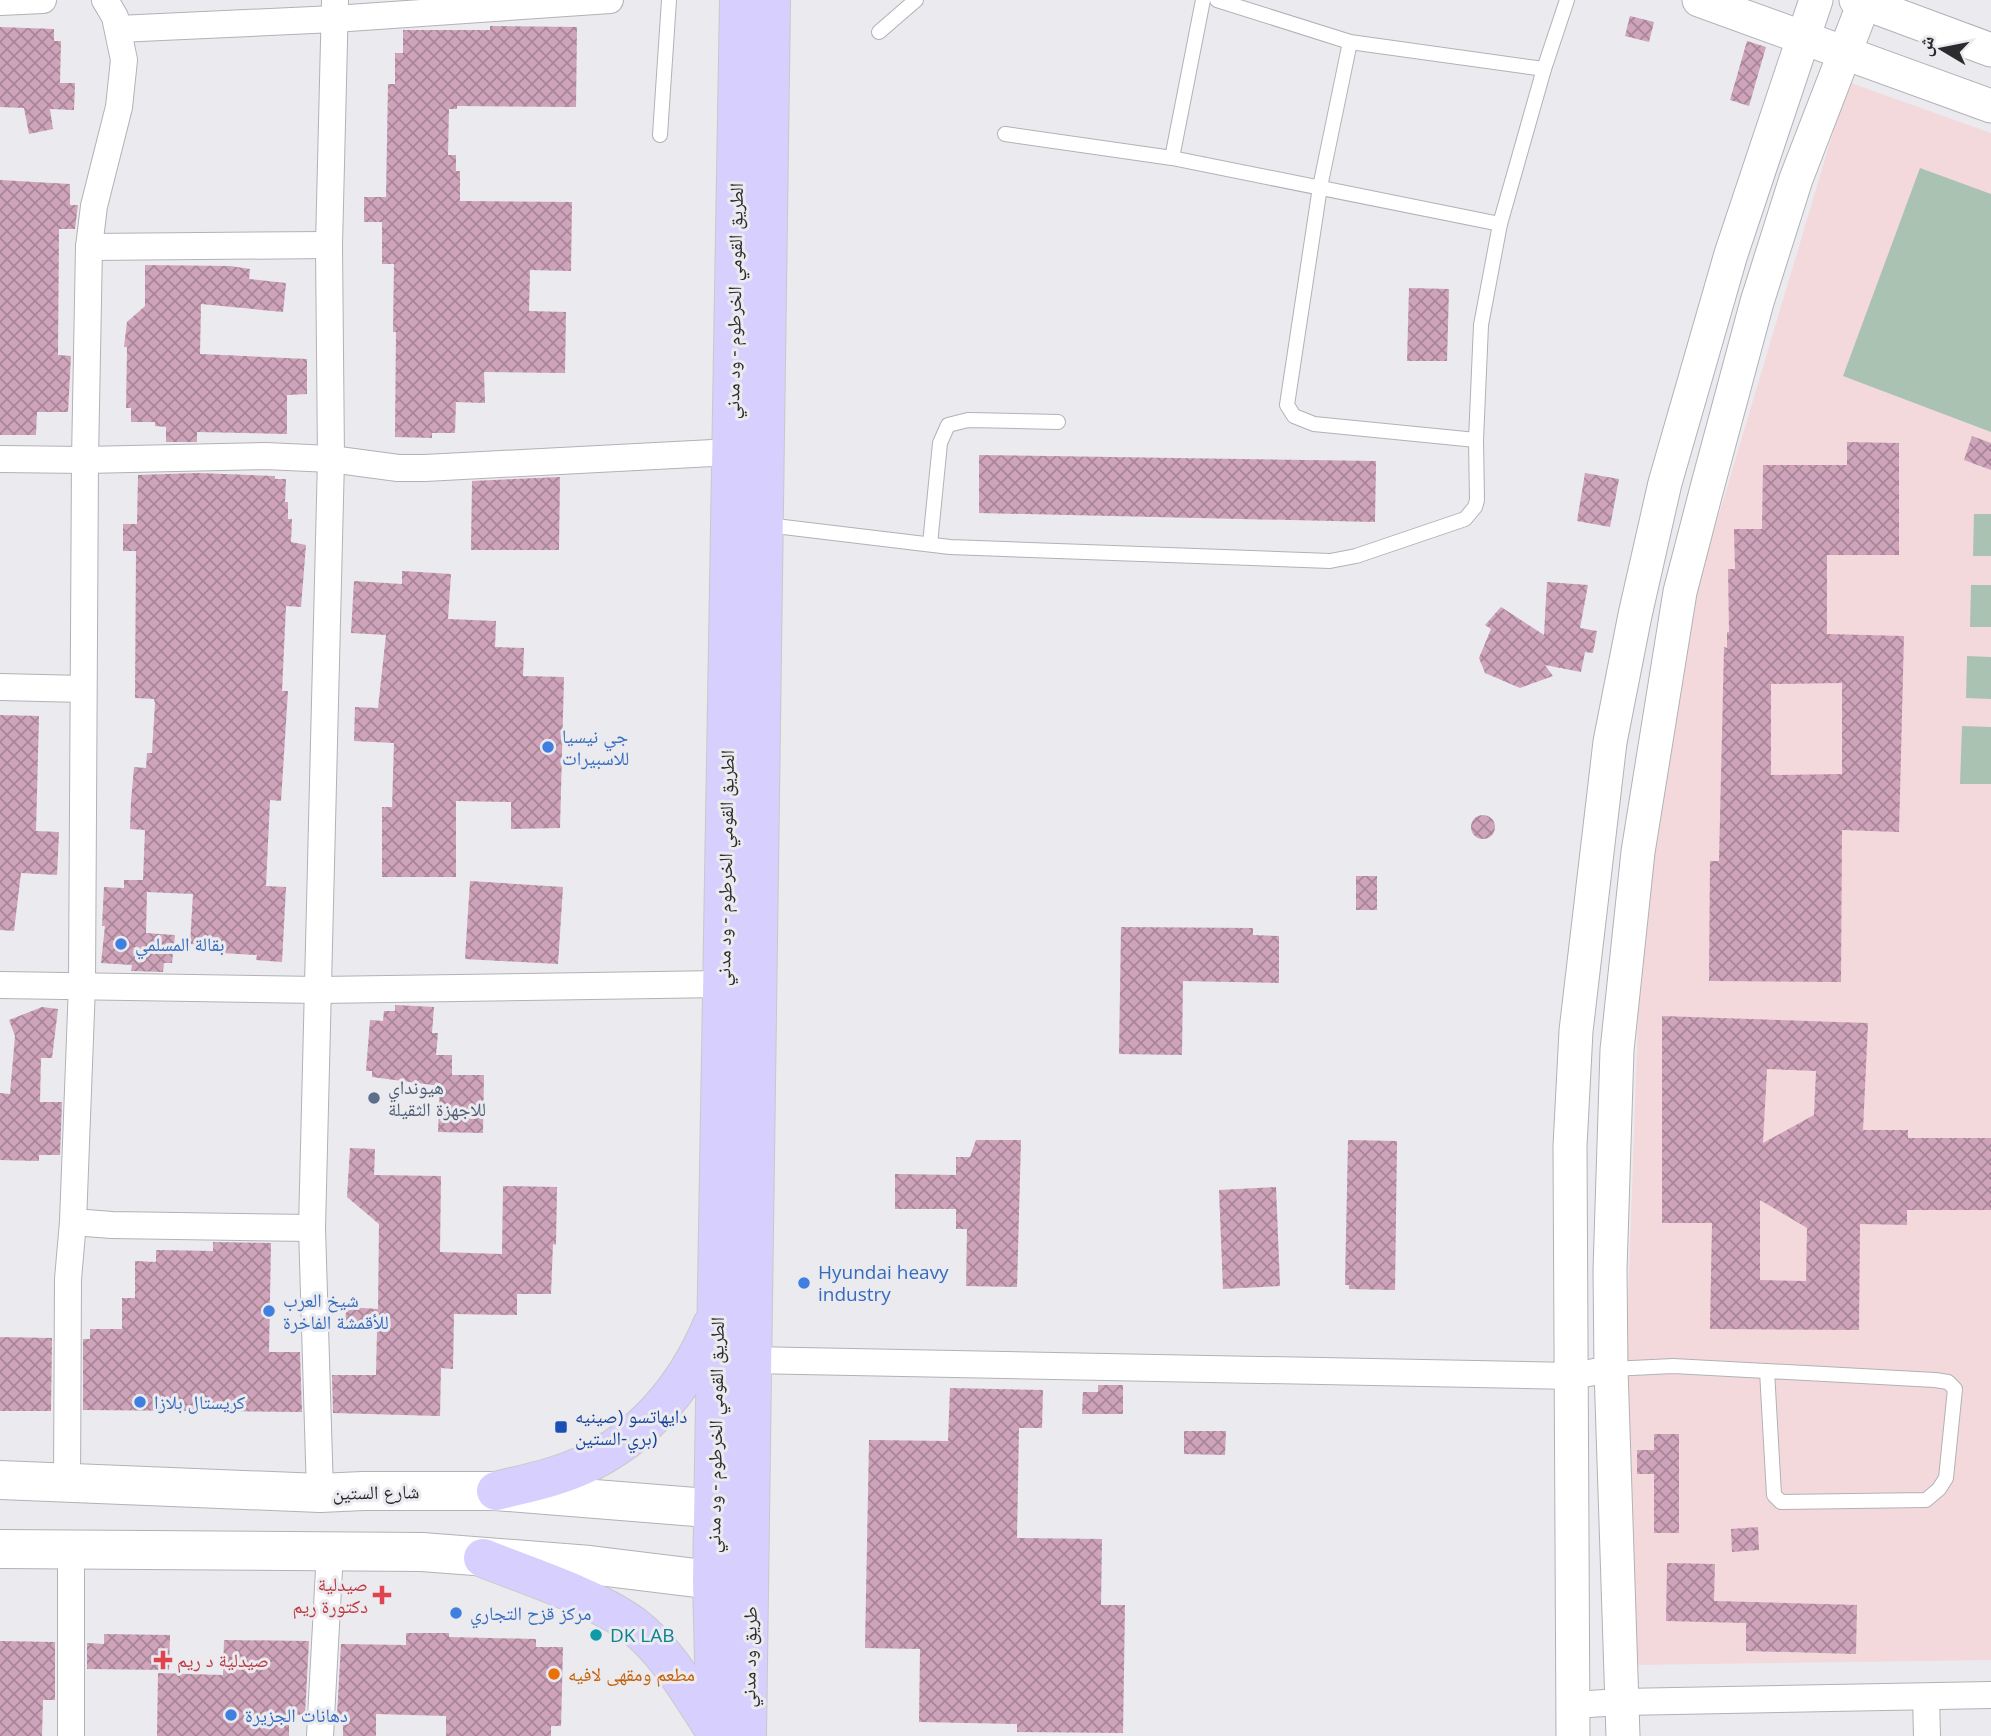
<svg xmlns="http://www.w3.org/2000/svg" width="1991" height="1736" font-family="'Open Sans','Noto Naskh Arabic',sans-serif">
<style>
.education{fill:#f4d9dc}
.pitch{fill:#aac2b1}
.building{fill:url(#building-cross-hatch);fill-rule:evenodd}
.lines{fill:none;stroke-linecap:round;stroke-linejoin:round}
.service-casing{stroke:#b2b1b6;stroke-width:16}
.minor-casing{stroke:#b2b1b6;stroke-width:28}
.tertiary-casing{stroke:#b2b1b6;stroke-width:35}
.secondary-casing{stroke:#b2b1b6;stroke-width:40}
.trunk-casing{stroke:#c8c8c9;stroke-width:40}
.service{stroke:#fff;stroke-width:14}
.minor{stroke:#fff;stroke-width:26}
.tertiary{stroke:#fff;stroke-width:33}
.secondary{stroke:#fff;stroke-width:38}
.trunk{stroke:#d7d0fe;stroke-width:38}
.shop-dot{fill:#3f7fe0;stroke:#eaeaef;stroke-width:2.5}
.service-dot{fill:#5c6f8a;stroke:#eaeaef;stroke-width:2.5}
.transit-dot{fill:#1a4fb4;stroke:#eaeaef;stroke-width:2.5}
.health-dot{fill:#e0444e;stroke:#eaeaef;stroke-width:2.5}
.culture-dot{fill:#0f9aa8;stroke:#eaeaef;stroke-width:2.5}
.food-dot{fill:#e8710a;stroke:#eaeaef;stroke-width:2.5}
.labels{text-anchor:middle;stroke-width:6;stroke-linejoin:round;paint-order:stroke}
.street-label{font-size:19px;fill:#2c2c2e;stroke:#eaeaef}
.shop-label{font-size:19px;fill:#366cbe;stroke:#eaeaef;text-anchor:start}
.service-label{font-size:19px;fill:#4e5e75;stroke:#eaeaef;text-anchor:start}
.transit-label{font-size:19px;fill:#164399;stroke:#eaeaef;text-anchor:start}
.health-label{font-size:19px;fill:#be3a42;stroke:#eaeaef;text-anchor:end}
.culture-label{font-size:19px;fill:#0d838f;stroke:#eaeaef;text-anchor:start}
.food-label{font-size:19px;fill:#c56008;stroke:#eaeaef;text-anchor:start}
</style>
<defs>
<pattern id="building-cross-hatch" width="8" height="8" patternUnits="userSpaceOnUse" patternTransform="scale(1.75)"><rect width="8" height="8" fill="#cfa4ba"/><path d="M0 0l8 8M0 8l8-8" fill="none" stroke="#a88698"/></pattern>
</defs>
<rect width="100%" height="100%" fill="#eaeaef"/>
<polygon class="education" points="1848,82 1991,133 1991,1660 1631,1665 1626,1361 1641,930 1683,635"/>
<g class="pitch">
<polygon points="1920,168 1991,194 1991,432 1843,376"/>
<polygon points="1974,514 1991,514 1991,556 1973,556"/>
<polygon points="1971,585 1991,585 1991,627 1970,627"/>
<polygon points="1967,656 1991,657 1991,699 1966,698"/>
<polygon points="1962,726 1991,727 1991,784 1960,784"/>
</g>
<g class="building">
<polygon points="1630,16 1654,22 1649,42 1625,36"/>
<polygon points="490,26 577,27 576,107 457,106 457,109 449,109 448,155 456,155 456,171 460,171 460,201 572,202 571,271 530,270 529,311 566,312 565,373 484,372 485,403 456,402 455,433 432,433 432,438 395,437 396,332 393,332 394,264 382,264 382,222 364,222 364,197 386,197 388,84 395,84 395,53 403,53 403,30 490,30"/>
<polygon points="0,27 54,29 54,41 61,41 60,83 75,83 74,110 50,109 53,129 29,134 24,108 0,107"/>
<polygon points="1747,41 1766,47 1749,106 1730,100"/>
<polygon points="0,180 70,184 70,205 78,205 75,229 59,229 58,355 71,356 68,412 37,412 36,435 0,435"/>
<polygon points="145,265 230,266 250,269 249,279 286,283 283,312 201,304 200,354 307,359 307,394 287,395 287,434 197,432 197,442 166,442 166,427 155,426 155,422 131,422 131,408 126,408 127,347 124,347 127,322 145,306"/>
<polygon points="1409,288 1449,289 1447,361 1407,361"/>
<polygon points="1972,436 1991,443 1991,470 1964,460"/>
<path d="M1847 442 1899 443V555H1827V634L1904 636 1899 832 1842 830 1841 982 1709 981 1710 861H1719L1724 647 1727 648V632H1729L1728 569H1735L1734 529H1762L1763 465H1847ZM1842 683V774L1771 775V684Z"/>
<polygon points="979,455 1376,461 1375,522 979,513"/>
<polygon points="198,473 275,476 275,479 286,479 285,502 288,502 288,519 292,519 291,542 306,545 301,607 286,606 282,691 288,691 281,801 270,800 266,886 286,887 282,962 256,960 257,955 221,953 221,946 190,944 193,894 147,892 146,933 175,935 172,963 164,963 163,972 131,971 132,965 101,963 105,926 102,926 104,887 124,888 124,880 143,880 145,830 130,829 131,801 134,767 146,768 147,753 152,753 155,703 154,699 135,698 136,551 123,551 123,524 137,524 138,475"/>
<polygon points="1585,473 1619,479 1610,527 1577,521"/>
<polygon points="560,477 559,550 471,550 472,481"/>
<polygon points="402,571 451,574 448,619 496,621 495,647 524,648 523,676 564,677 560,828 511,829 511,802 456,801 456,877 382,877 382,807 392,807 394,743 354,741 355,707 378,708 386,635 351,633 354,581 402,584"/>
<polygon points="1547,582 1588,585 1580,628 1597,631 1593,653 1585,652 1581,672 1545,665 1553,676 1520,688 1485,673 1479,658 1491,629 1485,625 1501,607 1544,635"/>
<polygon points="0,715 39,716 36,831 59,832 57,875 21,873 14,931 0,930"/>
<circle cx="1483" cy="827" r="12"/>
<rect x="1356" y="876" width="21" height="34"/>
<polygon points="470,881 563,887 558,964 465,959"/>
<polygon points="1121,927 1253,928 1253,935 1279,936 1279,983 1183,981 1182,1055 1119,1054"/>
<polygon points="395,1005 434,1007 432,1033 438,1033 436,1055 452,1055 452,1075 484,1075 483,1133 438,1132 440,1086 372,1077 372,1071 366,1071 370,1020 383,1021 384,1011 395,1011"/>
<polygon points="42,1007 58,1009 52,1058 41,1058 40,1102 62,1102 60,1155 39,1155 39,1161 0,1160 0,1093 10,1094 15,1036 9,1020"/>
<path d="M1662 1016 1868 1023 1863 1130H1908V1138H1991V1210H1907V1225L1860 1224 1859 1330 1710 1329 1712 1223H1662ZM1767 1069 1816 1071 1814 1115 1763 1143ZM1760 1200 1807 1228 1806 1281 1760 1280Z"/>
<polygon points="976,1140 1021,1140 1017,1287 966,1286 967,1229 956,1229 956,1209 895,1209 895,1174 956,1175 956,1157 970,1157"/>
<polygon points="1348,1140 1397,1141 1395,1290 1349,1289 1349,1285 1345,1285"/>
<polygon points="350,1148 375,1149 374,1175 441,1176 440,1252 502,1254 503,1186 557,1187 556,1245 553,1244 551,1294 517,1294 517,1315 454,1314 453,1369 441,1368 440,1416 333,1413 332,1375 376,1375 377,1331 345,1330 346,1307 378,1309 379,1224 347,1197"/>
<polygon points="1276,1187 1280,1286 1223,1289 1219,1190"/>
<polygon points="213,1242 271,1243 269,1352 300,1352 302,1412 83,1410 83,1339 90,1339 90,1329 122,1329 122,1298 135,1298 135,1261 156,1262 156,1250 213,1251"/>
<polygon points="0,1337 52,1338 51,1411 0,1411"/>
<polygon points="1098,1385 1123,1385 1123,1414 1082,1414 1083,1392 1098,1392"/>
<polygon points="950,1388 1043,1390 1042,1428 1019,1428 1017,1538 1102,1539 1101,1605 1125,1605 1123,1733 1017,1732 1017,1724 919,1722 920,1649 865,1648 869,1440 948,1441"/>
<polygon points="1184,1431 1226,1431 1225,1455 1184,1454"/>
<polygon points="1654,1434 1679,1434 1679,1533 1654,1533 1654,1474 1637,1474 1637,1450 1654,1450"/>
<polygon points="1758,1527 1759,1550 1732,1552 1731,1529"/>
<polygon points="1667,1563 1715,1564 1714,1601 1857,1605 1856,1654 1746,1651 1746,1623 1666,1621"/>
<polygon points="406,1633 449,1633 449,1637 536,1639 536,1647 563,1647 561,1726 551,1726 551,1736 446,1736 446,1716 376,1714 376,1736 343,1736 343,1716 337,1715 341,1644 406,1645"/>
<polygon points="104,1634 170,1635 169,1670 87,1669 87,1643 104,1644"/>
<polygon points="224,1640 309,1641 305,1715 289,1715 289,1736 157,1736 158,1673 223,1675"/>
<polygon points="0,1641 55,1642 55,1700 43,1700 42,1736 0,1736"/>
</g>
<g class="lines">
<defs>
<g id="service">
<polyline points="1217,0 1350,42 1544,69"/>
<polyline points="879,32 916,0"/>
<polyline points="1350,42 1320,187 1287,405 1294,416 1314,424 1476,440"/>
<polyline points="1005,134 1172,158 1500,224"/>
<polyline points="660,135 669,0"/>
<polyline points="1172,158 1203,0"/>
<polyline points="767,525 950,547 1330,561 1356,556 1465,519 1475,507 1477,500 1476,440 1481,325 1500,224 1544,69 1567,0"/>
<polyline points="930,544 940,443 948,425 968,420 1058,422"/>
<polyline points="1611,1369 1673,1366 1935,1380 1948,1382 1955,1389 1946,1478 1939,1489 1926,1500 1781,1502 1774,1495 1767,1371"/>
</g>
<g id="minor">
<polyline points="0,2 43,0"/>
<polyline points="118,29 334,19 610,0"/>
<polyline points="89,247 329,245"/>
<polyline points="0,459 85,460 265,456 331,459 398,468 425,468 732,452"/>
<polyline points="0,687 83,689"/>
<polyline points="0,985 319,990 723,984"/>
<polyline points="73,1222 112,1225 312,1228"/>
<polyline points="752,1360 1572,1376 1611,1369"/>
<polyline points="67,1482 68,1279 73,1222 82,985 85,460 89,247 94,206 119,107 124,60 115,17 105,0"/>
<polyline points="320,1493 312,1228 331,459 329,245 335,0"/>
<polyline points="1926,1697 1927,1736"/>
<polyline points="1572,1705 1622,1702 1991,1695"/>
<polyline points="71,1736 71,1551"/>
<polyline points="320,1736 330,1551"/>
</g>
<g id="tertiary">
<polyline points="1699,0 1991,106"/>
<polyline points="1856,0 1991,50"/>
<polyline points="1573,1736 1570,1146 1576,1031 1610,742 1635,615 1665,483 1731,254 1816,0"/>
<polyline points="1623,1736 1611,1369 1610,1270 1617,1050 1638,852 1680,592 1707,488 1757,302 1796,179 1864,3"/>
</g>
<g id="secondary">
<polyline points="0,1480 320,1493 363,1491 496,1491 745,1511"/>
<polyline points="0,1549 422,1552 590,1565 745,1584"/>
</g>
<g id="trunk">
<path d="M496 1491C520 1485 546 1480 569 1471 637 1446 685 1390 712 1325"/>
<path d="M483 1558C528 1576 597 1598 634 1626 669 1653 692 1697 716 1732"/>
<polyline points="716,1736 712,1581 739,0"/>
<polyline points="747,1736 771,0"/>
</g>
</defs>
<use href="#service" class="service-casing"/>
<use href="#minor" class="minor-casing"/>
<use href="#tertiary" class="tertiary-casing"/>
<use href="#secondary" class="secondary-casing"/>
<use href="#trunk" class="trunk-casing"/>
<use href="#service" class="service"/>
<use href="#minor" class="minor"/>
<use href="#tertiary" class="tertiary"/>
<use href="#secondary" class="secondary"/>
<use href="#trunk" class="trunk"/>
</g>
<g class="shop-dot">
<circle cx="548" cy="747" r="7"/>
<circle cx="121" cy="944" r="7"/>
<circle cx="804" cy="1283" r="7"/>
<circle cx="269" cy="1311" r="7"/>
<circle cx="140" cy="1402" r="7"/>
<circle cx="456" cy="1613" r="7"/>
<circle cx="231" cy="1715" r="7"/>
</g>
<circle class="service-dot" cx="374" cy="1098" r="7"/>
<rect class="transit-dot" x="554" y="1420" width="14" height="14" rx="3.5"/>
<g class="health-dot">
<path d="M378.5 1584.5h7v7h7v7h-7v7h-7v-7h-7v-7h7z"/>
<path d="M159.5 1649.5h7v7h7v7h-7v7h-7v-7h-7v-7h7z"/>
</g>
<circle class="culture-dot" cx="596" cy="1635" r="7"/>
<circle class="food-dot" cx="554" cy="1674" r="7"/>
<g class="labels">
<g class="street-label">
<text transform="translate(734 301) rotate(-89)" y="7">الطريق القومي الخرطوم - ود مدني</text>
<text transform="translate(725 868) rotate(-89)" y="7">الطريق القومي الخرطوم - ود مدني</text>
<text transform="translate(715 1435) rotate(-89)" y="7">الطريق القومي الخرطوم - ود مدني</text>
<text transform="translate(376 1492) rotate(-1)" y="7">شارع الستين</text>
<text transform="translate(749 1657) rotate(-89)" y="7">طريق ود مدني</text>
</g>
<g class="shop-label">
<text x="562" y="743">جي نيسيا<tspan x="562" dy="22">للاسبيرات</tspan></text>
<text x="135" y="951">بقالة المسلمي</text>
<text x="818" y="1279">Hyundai heavy<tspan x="818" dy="22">industry</tspan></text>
<text x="283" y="1307">شيخ العرب<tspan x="283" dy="22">للأقمشة الفاخرة</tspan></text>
<text x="154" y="1409">كريستال بلازا</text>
<text x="470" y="1620">مركز قزح التجاري</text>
<text x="245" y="1722">دهانات الجزيرة</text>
</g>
<g class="service-label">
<text x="388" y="1094">هيونداي<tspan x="388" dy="22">للاجهزة الثقيلة</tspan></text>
</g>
<g class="transit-label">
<text x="575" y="1423">دايهاتسو (صينيه<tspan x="575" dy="22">بري-الستين)</tspan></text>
</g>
<g class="health-label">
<text x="368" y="1591">صيدلية<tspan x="368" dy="22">دكتورة ريم</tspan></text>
<text x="177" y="1667" text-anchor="start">صيدلية د ريم</text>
</g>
<g class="culture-label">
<text x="610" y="1642">DK LAB</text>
</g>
<g class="food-label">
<text x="568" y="1681">مطعم ومقهى لافيه</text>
</g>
</g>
<g transform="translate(1942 49) rotate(280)" stroke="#eaeaef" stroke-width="5" paint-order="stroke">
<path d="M0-5L12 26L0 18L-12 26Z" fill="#2c2c2e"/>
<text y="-10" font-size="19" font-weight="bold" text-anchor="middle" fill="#2c2c2e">ش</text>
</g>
</svg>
